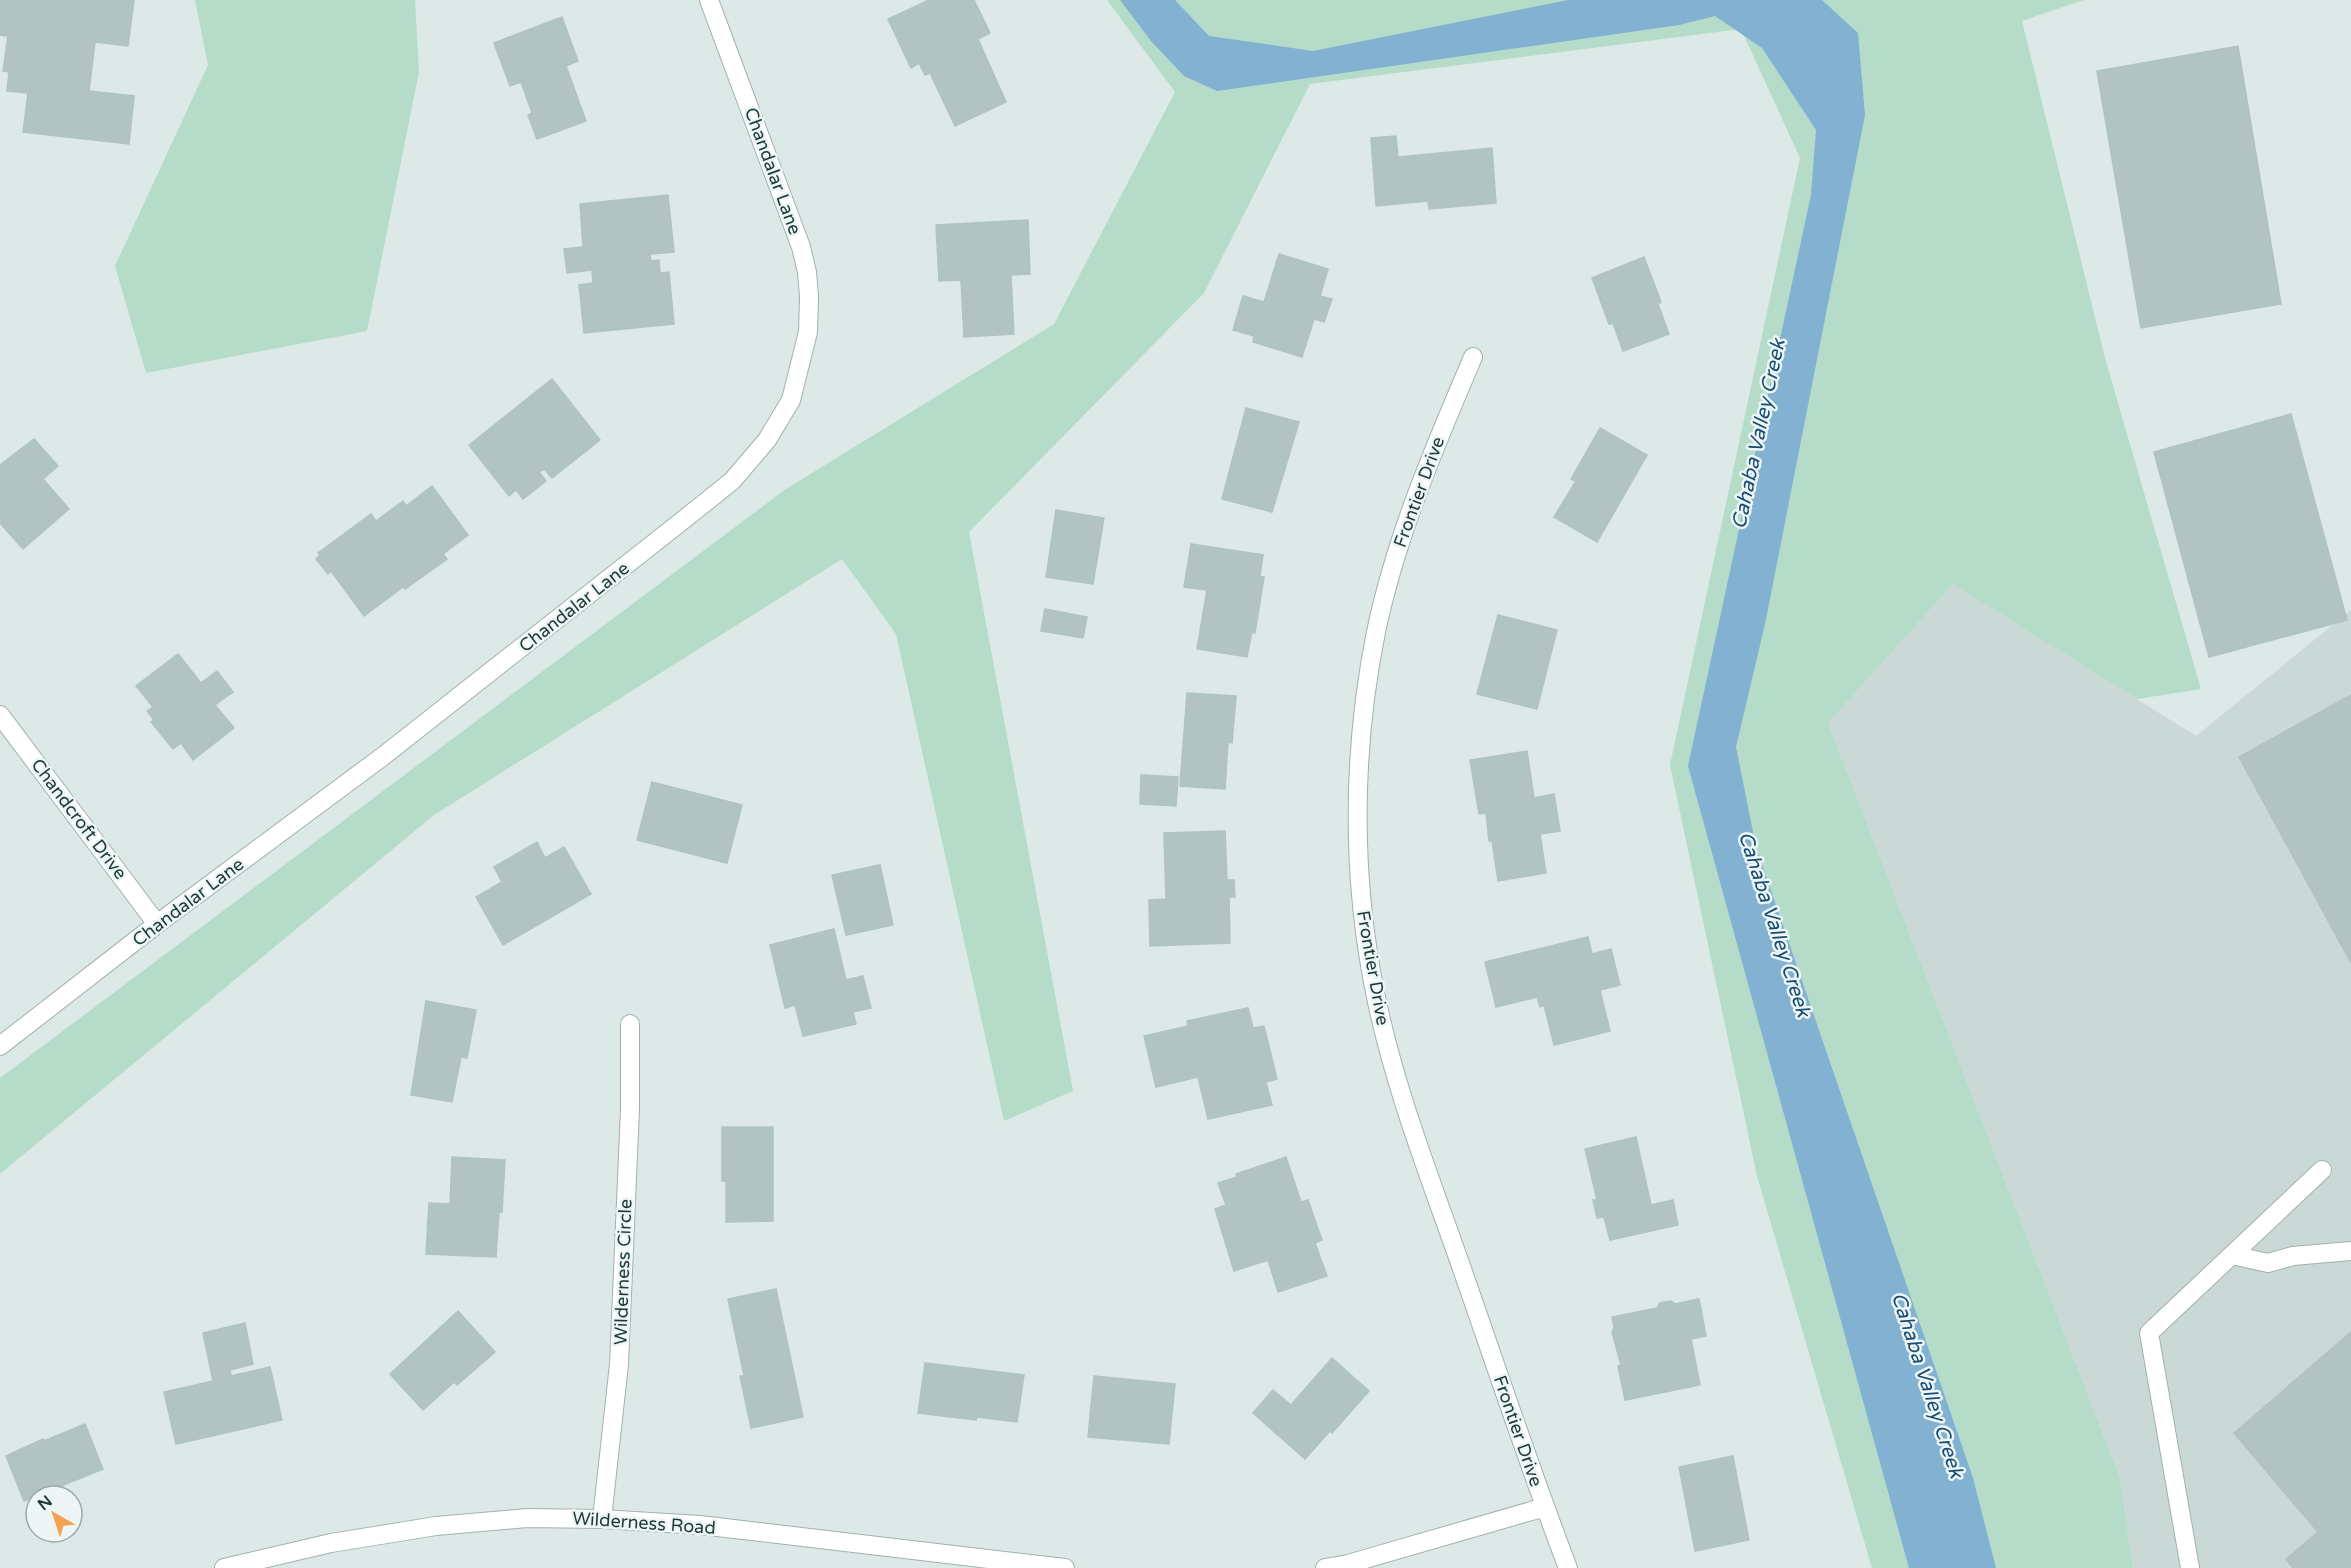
<svg xmlns="http://www.w3.org/2000/svg" width="2351" height="1568" font-family="'Varela Round',sans-serif">
<style>
.built{fill:#cbd9d6}
.green{fill:#b4dcc9}
.water{fill:#82b1d1}
.building{fill:#b2c4c0;stroke:#afc3c0;stroke-width:1.5}
.lines{fill:none;stroke-linecap:round;stroke-linejoin:round}
.lane-casing{stroke:#a0b1af;stroke-width:20}
.street-casing{stroke:#a0b1af;stroke-width:20}
.lane{stroke:#fff;stroke-width:18}
.street{stroke:#fff;stroke-width:18}
.labels{text-anchor:middle;stroke-width:5;stroke-linejoin:round;paint-order:stroke}
.street-label{font-size:18px;fill:#1e3938;stroke:#edf6f4}
.water-label{font-size:20px;font-style:italic;fill:#184e75;stroke:#edf6f4}
</style>
<rect width="100%" height="100%" fill="#dde9e7"/>
<polygon class="built" points="1953,584 2196,736 2351,610 2351,1568 2133,1568 2120,1478 1828,723"/>
<g class="green">
<polygon points="195,0 415,0 419,72 367,331 146,373 115,266 208,65"/>
<polygon points="1107,0 2084,0 2022,21 2105,358 2201,689 2137,699 1953,584 1828,723 2120,1478 2133,1568 1872,1568 1757,1176 1670,765 1800,158 1741,29 1310,84 1204,293 969,532 1073,1091 1004,1121 896,634 842,559 434,815 0,1174 0,1078 786,489 1054,324 1175,92"/>
</g>
<polygon class="water" points="1120,0 1175,0 1209,36 1313,51 1568,0 1822,0 1858,33 1865,115 1765,624 1736,747 1756,847 1973,1478 1996,1568 1909,1568 1688,766 1811,195 1816,130 1762,48 1715,16 1679,25 1217,91 1184,76 1151,41"/>
<g class="building">
<polygon points="0,0 134,0 128,46 95,42 89,91 134,96 129,144 23,132 28,93 7,91 9,72 3,71 8,36 0,35"/>
<polygon points="929,0 974,0 990,33 978,39 1006,102 955,126 930,73 925,75 919,63 911,68 888,19"/>
<polygon points="562,17 578,61 566,66 586,121 537,139 528,115 532,113 521,82 510,86 494,43"/>
<polygon points="2238,46 2281,304 2141,328 2097,71"/>
<polygon points="1396,136 1398,157 1492,148 1496,203 1429,209 1428,201 1376,206 1371,138"/>
<polygon points="668,195 674,252 650,254 651,261 659,260 660,273 669,272 674,324 584,333 579,285 593,283 592,270 567,273 564,249 583,247 580,204"/>
<polygon points="1028,220 1030,274 1011,275 1014,334 964,337 961,280 939,281 936,225"/>
<polygon points="1279,254 1328,269 1320,296 1332,299 1324,322 1314,319 1302,357 1253,342 1254,336 1233,330 1243,296 1264,302"/>
<polygon points="1644,257 1661,302 1658,304 1669,334 1623,351 1613,323 1609,324 1592,278"/>
<polygon points="552,379 600,440 552,478 544,469 539,472 546,481 523,499 516,490 509,496 469,445"/>
<polygon points="1246,408 1299,422 1272,512 1222,499"/>
<polygon points="2291,414 2347,620 2209,657 2154,452"/>
<polygon points="1600,428 1647,455 1597,542 1554,517 1576,481 1571,479"/>
<polygon points="34,439 58,466 43,479 69,509 23,549 0,523 0,465"/>
<polygon points="432,486 468,535 443,554 447,559 405,589 403,587 364,616 331,571 328,574 316,559 320,555 318,553 371,514 376,521 403,501 406,506"/>
<polygon points="1056,510 1104,518 1093,584 1046,577"/>
<polygon points="1191,544 1263,555 1260,576 1264,577 1255,633 1252,632 1247,657 1197,649 1207,590 1184,587"/>
<polygon points="1045,609 1087,617 1083,638 1041,631"/>
<polygon points="1498,615 1557,630 1537,709 1477,694"/>
<polygon points="178,654 201,683 217,671 233,692 215,705 234,728 193,760 181,743 173,749 151,722 154,720 147,711 153,707 136,686"/>
<polygon points="1187,693 1236,696 1232,743 1228,742 1225,789 1180,786"/>
<polygon points="2351,695 2351,963 2239,757"/>
<polygon points="1527,751 1534,798 1554,794 1560,831 1540,834 1546,873 1498,881 1492,841 1489,841 1486,813 1479,814 1470,760"/>
<polygon points="1141,775 1178,777 1176,806 1140,804"/>
<polygon points="652,782 742,805 727,863 637,840"/>
<polygon points="1225,831 1227,880 1234,880 1235,897 1229,897 1230,943 1150,946 1149,900 1166,899 1164,833"/>
<polygon points="537,842 545,858 564,847 591,894 503,945 476,897 502,882 494,867"/>
<polygon points="880,865 893,925 846,935 832,875"/>
<polygon points="834,929 846,980 863,976 871,1008 853,1012 856,1024 803,1036 795,1005 785,1008 770,945"/>
<polygon points="1588,937 1592,954 1611,949 1620,985 1600,990 1610,1031 1554,1045 1544,1005 1540,1007 1537,997 1496,1007 1485,962"/>
<polygon points="426,1001 476,1010 467,1058 461,1057 452,1102 411,1095"/>
<polygon points="1248,1008 1253,1028 1264,1026 1277,1079 1266,1082 1272,1105 1208,1119 1198,1077 1156,1087 1144,1036 1188,1026 1187,1021"/>
<polygon points="722,1127 773,1127 773,1221 726,1222 726,1181 722,1181"/>
<polygon points="1636,1137 1651,1205 1673,1200 1678,1225 1610,1240 1604,1217 1597,1218 1593,1200 1597,1200 1585,1149"/>
<polygon points="452,1157 505,1160 502,1212 499,1212 496,1257 426,1254 429,1203 450,1204"/>
<polygon points="1286,1157 1301,1202 1308,1200 1322,1240 1315,1243 1327,1276 1278,1292 1268,1260 1234,1271 1215,1209 1226,1205 1218,1183 1237,1177 1236,1174"/>
<polygon points="776,1289 803,1417 751,1428 740,1376 744,1376 728,1299"/>
<polygon points="1699,1299 1706,1336 1691,1339 1700,1385 1625,1400 1618,1366 1621,1365 1612,1332 1614,1327 1612,1317 1657,1308 1660,1303 1671,1301 1675,1304"/>
<polygon points="458,1311 495,1352 457,1385 454,1382 423,1410 390,1374"/>
<polygon points="245,1323 253,1364 230,1370 231,1376 270,1367 282,1420 176,1444 164,1392 213,1381 203,1333"/>
<polygon points="2351,1332 2351,1568 2293,1568 2286,1559 2318,1532 2234,1433"/>
<polygon points="1332,1358 1369,1391 1332,1433 1330,1431 1305,1459 1253,1413 1273,1390 1291,1405"/>
<polygon points="925,1363 1024,1375 1017,1422 977,1417 976,1420 918,1413"/>
<polygon points="1094,1376 1175,1384 1169,1444 1088,1437"/>
<polygon points="85,1424 103,1469 24,1501 6,1456 43,1439 44,1441"/>
<polygon points="1733,1456 1749,1540 1695,1551 1679,1467"/>
</g>
<g class="lines">
<defs>
<g id="lane">
<polyline points="2232,1255 2268,1263 2293,1256 2351,1251"/>
<polyline points="2190,1568 2149,1333 2322,1170"/>
</g>
<g id="street">
<path d="M1473 357C1435 446 1396 536 1376 632 1352 751 1351 877 1376 997 1395 1090 1431 1180 1462 1269 1497 1369 1530 1469 1568 1568"/>
<polyline points="0,715 157,924"/>
<polyline points="0,1046 157,924 382,757 682,521 732,481 767,440 791,400 808,332 809,297 807,272 801,247 709,0"/>
<polyline points="602,1519 619,1364 630,1109 630,1024"/>
<polyline points="224,1568 331,1543 436,1526 527,1518 602,1519 700,1525 1065,1568"/>
<polyline points="1325,1568 1348,1564 1545,1507"/>
</g>
</defs>
<use href="#lane" class="lane-casing"/>
<use href="#street" class="street-casing"/>
<use href="#lane" class="lane"/>
<use href="#street" class="street"/>
</g>
<g class="labels">
<g class="street-label">
<text transform="translate(773 171) rotate(70)" y="6">Chandalar Lane</text>
<text transform="translate(1419 492) rotate(-70)" y="6">Frontier Drive</text>
<text transform="translate(574 607) rotate(-38)" y="6">Chandalar Lane</text>
<text transform="translate(79 819) rotate(53)" y="6">Chandcroft Drive</text>
<text transform="translate(188 902) rotate(-37)" y="6">Chandalar Lane</text>
<text transform="translate(1373 968) rotate(80)" y="6">Frontier Drive</text>
<text transform="translate(623 1272) rotate(-88)" y="6">Wilderness Circle</text>
<text transform="translate(1518 1431) rotate(71)" y="6">Frontier Drive</text>
<text transform="translate(644 1523) rotate(4)" y="6">Wilderness Road</text>
</g>
<g class="water-label">
<text transform="translate(1758 434) rotate(-78)" y="7">Cahaba Valley Creek</text>
<text transform="translate(1775 924) rotate(72)" y="7">Cahaba Valley Creek</text>
<text transform="translate(1928 1385) rotate(72)" y="7">Cahaba Valley Creek</text>
</g>
</g>
<g transform="translate(54 1514) rotate(321)"><circle r="28" fill="#edf6f4" stroke="#9aaaa9" stroke-width="1.5"/>
<path d="M0-4.5L10 22L0 15L-10 22Z" fill="#f6a14e"/>
<text y="-9" font-size="16" font-weight="bold" text-anchor="middle" fill="#1e3938">N</text>
</g>
</svg>
